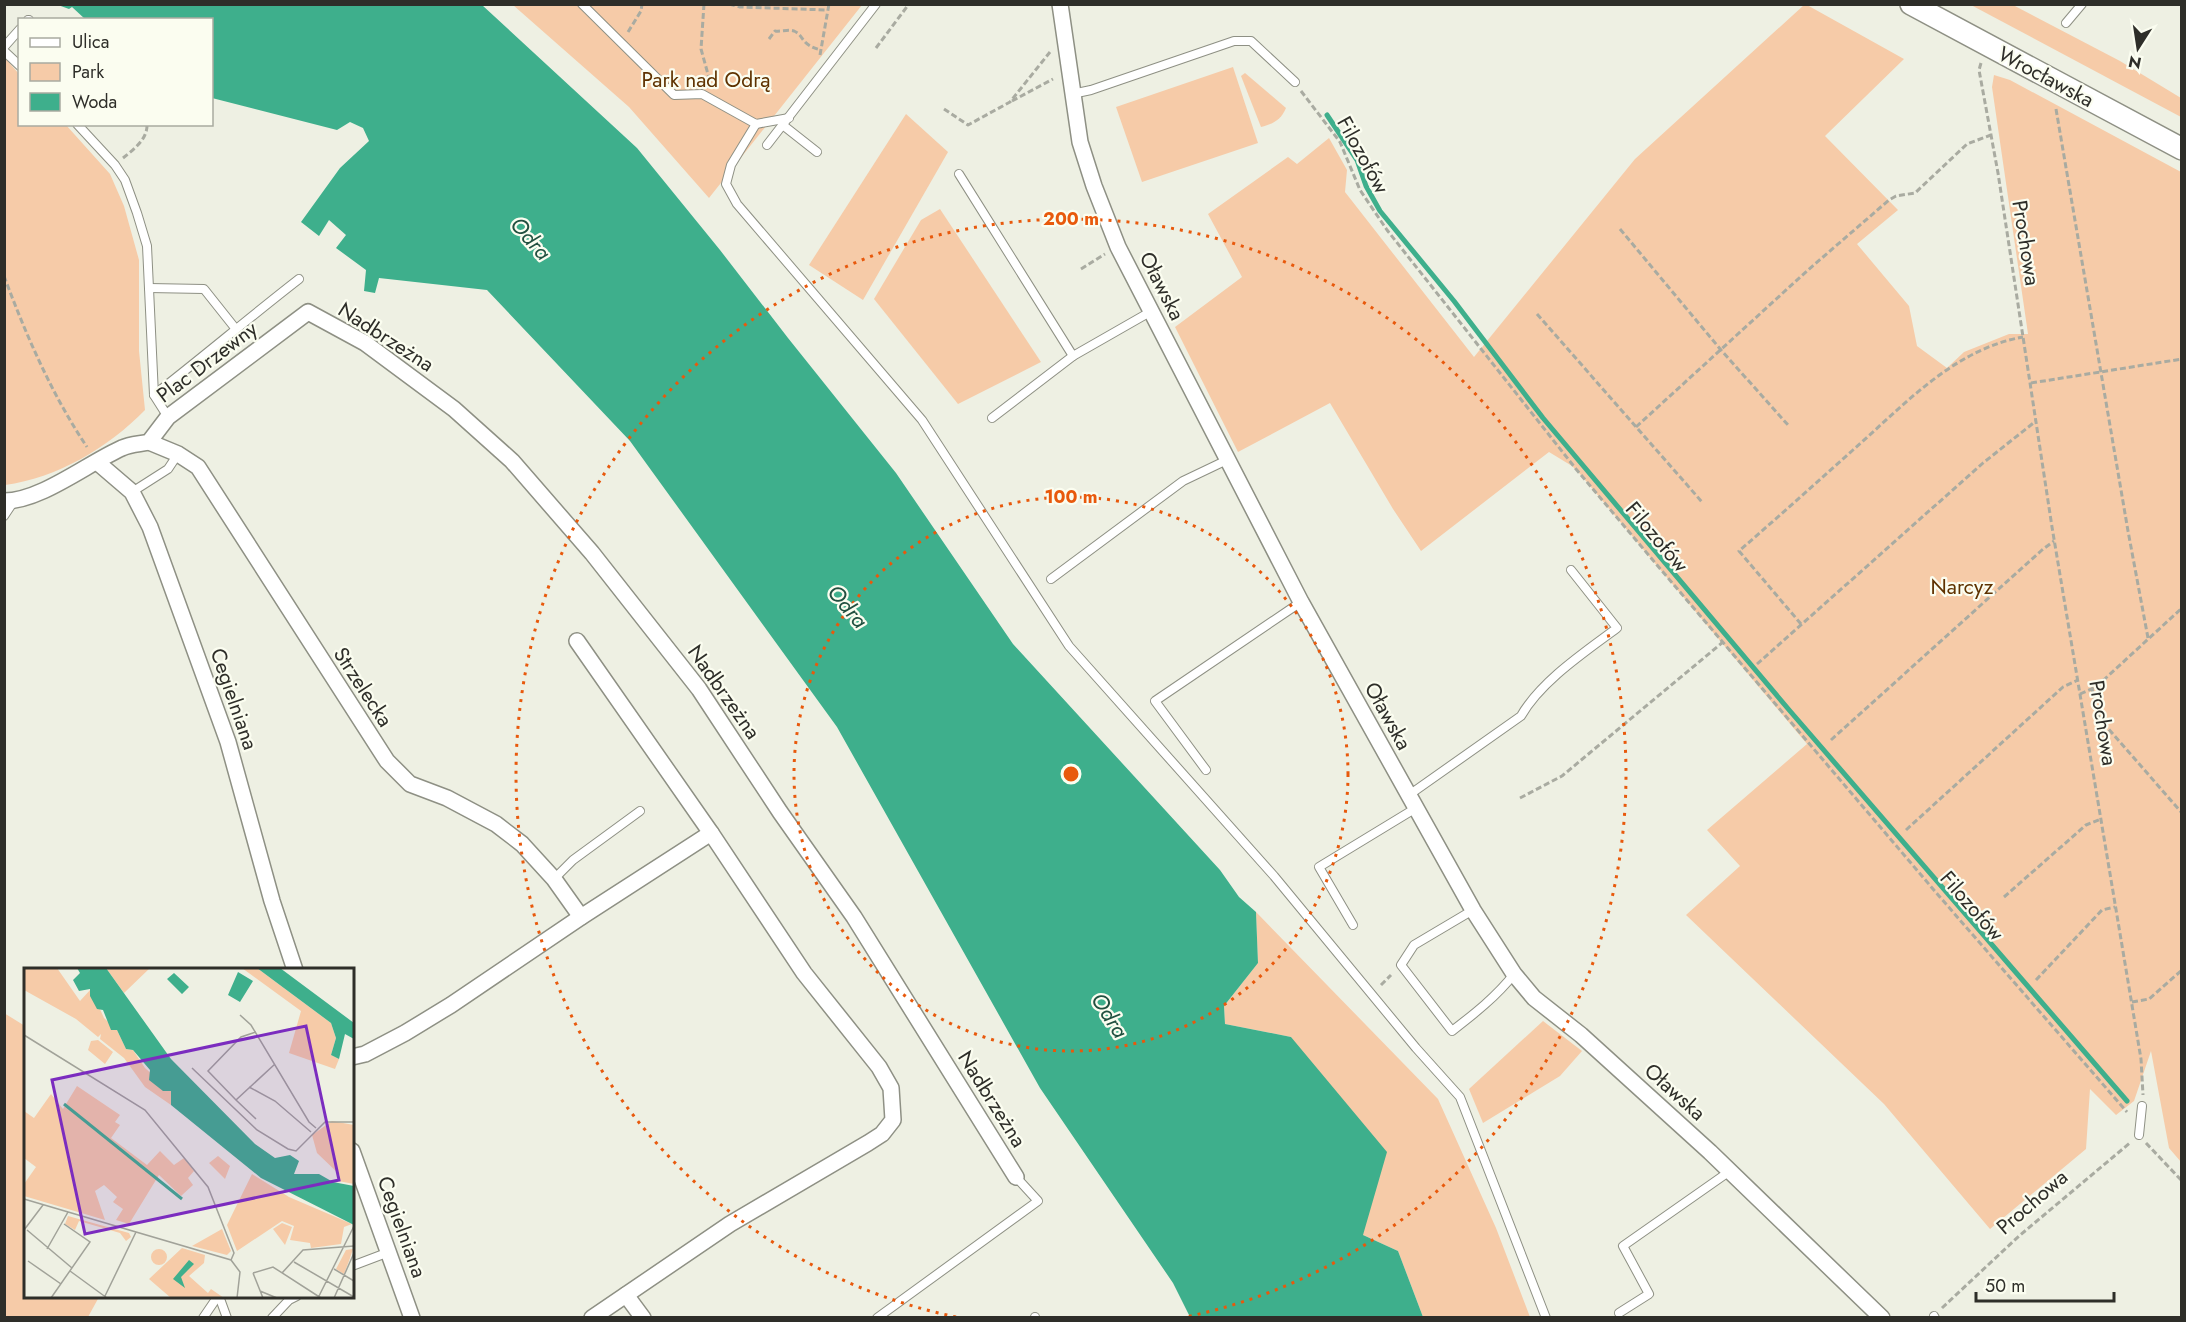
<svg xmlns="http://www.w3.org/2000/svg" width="2186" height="1322" font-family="Jost,sans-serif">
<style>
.green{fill:#f6cba8}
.water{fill:#3eaf8c}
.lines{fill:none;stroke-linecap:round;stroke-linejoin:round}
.stream{stroke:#3eaf8c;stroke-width:5}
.lane-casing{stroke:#8e9084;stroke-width:10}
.street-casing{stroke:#8e9084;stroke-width:18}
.secondary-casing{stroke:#8e9084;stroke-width:24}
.path{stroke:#a9aba1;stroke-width:3;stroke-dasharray:6 3;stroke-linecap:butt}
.lane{stroke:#fff;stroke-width:8}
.street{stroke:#fff;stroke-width:15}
.secondary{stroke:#fff;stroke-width:21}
.ring{fill:none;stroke:#e8590c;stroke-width:3;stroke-dasharray:3 6}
.labels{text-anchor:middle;stroke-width:4.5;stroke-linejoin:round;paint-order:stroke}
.street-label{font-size:21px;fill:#2e2e29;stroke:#fbfdf0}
.park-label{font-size:21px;fill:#5f3200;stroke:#fbfdf0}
.water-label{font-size:22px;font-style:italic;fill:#215040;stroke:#fbfdf0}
.inset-river{fill:none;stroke:#3eaf8c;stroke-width:3}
.inset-road{fill:none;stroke:#a1a299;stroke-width:1.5}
.view{fill:#7b2cbf;fill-opacity:0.15;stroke:#7b2cbf;stroke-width:3}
.inset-edge{fill:none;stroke:#2e2e29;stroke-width:3}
.centre{fill:#e8590c;stroke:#fbfdf0;stroke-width:3}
.ring-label{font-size:18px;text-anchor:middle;font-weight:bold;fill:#e8590c;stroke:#fbfdf0;stroke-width:4.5;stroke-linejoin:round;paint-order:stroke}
</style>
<rect width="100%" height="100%" fill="#eef0e3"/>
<g class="green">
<polygon points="513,5 862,5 709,198 629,107"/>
<polygon points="1804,5 1807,5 1904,59 1825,136 1898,210 1857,244 1909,306 1917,346 1947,368 1964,352 2009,334 2028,334 1992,87 1994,75 2010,80 2181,172 2181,1162 2169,1148 2151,1051 2134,1101 2116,1115 2090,1089 2086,1149 1990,1229 1884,1104 1686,915 1740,866 1707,830 1807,744 1580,474 1572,466 1549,452 1421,551 1393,509 1330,403 1238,452 1175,327 1242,277 1208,214 1288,157 1297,164 1329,138 1347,170 1345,192 1474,357 1635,159"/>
<polygon points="1971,5 2013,5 2120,61 2181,98 2181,117"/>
<path d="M5 58 19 74 20 124 66 125 110 174 124 206 139 260V351L145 410C108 448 57 478 5 485Z"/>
<polygon points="1233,67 1258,143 1142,182 1116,107"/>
<path d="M1245 73 1286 108C1281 120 1273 124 1261 127L1241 76Z"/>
<polygon points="906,114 948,152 863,300 809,265"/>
<polygon points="940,209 1041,362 958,404 874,299 921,220"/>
<polygon points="1256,912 1438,1099 1496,1228 1530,1317 1423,1317 1398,1251 1363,1235 1291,1037 1225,1024 1224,1006 1258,963"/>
<polygon points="4,1013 25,1026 26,1296 99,1297 88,1317 5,1317"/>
<polygon points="1543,1021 1582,1051 1560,1076 1483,1123 1469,1089"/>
</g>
<polygon class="water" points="58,5 482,5 637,148 720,250 788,338 896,473 1013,644 1220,870 1239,897 1256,912 1258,963 1224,1006 1225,1024 1291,1037 1387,1152 1363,1235 1398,1251 1423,1317 1190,1317 1173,1283 1040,1088 837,727 630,441 487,290 379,278 375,293 364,291 366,270 336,248 346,235 329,220 319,236 301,222 340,168 369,141 363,128 350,122 337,130 212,98 212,20 85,19 72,7 69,9"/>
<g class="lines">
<polyline class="stream" points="1327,115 1357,160 1366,186 1380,211 1454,301 1543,418 1790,711 2127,1101"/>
<defs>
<g id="lane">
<polyline points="582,4 674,95 702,94 756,124 789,118"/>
<polyline points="28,20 29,20"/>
<polyline points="2066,23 2082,4"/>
<polyline points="4,47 20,29"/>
<polyline points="4,51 20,66"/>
<polyline points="1072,94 1091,90 1234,41 1251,41 1295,82"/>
<polyline points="77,124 115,165 125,180 137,213 147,246 154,395 168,417"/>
<polyline points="756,124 731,165 726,184 737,204 922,420 1069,646 1274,876 1416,1048 1460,1097 1546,1318"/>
<polyline points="784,126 817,152"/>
<polyline points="767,145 876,4"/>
<polyline points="959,174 1073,356 1150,312"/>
<polyline points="149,288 204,289 235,328"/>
<path d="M154 395C203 357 250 317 299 279"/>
<polyline points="992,418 1073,356"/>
<polyline points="132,492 168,469 178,454"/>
<polyline points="4,516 14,501"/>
<polyline points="1051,579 1183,481 1227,460"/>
<polyline points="1206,770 1155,701 1301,602"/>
<path d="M1409 795 1521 716C1541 681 1585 652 1617 628L1571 570"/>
<polyline points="554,879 573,860 640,811"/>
<path d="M1473 910 1414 945 1401 965 1452 1031C1474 1014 1497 996 1514 974"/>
<polyline points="1353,925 1319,867 1416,808"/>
<polyline points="2139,1135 2142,1106"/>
<polyline points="352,1266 389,1252"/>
<polyline points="219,1296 227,1318"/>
<polyline points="1619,1313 1649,1294 1623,1246 1730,1171"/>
<polyline points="1934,1316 1935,1318"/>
<polyline points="1035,1317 1035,1318"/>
<polyline points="203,1318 218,1296"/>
<polyline points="272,1318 289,1300 297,1296"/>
<polyline points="877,1318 1038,1201 1016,1177"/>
</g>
<g id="street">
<polyline points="1060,4 1080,142 1094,186 1118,247 1301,602 1473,910 1514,974 1534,998 1581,1035 1710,1152 1882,1318"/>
<polyline points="149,442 178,454 198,467 387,761 410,784 447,798 496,824 522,844 554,879 581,917"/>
<polyline points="97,462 132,492 150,527 228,742 272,901 295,970"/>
<path d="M4 501C41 501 88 463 122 448 130 444 140 444 149 442L168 417 308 312 365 343 454 409 512 461 592 553 699 689 780 812 854 917 1016 1177"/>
<polyline points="352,1057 365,1054 405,1033 451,1005 581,917 711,833 577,641"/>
<polyline points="352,1151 412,1318"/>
<polyline points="626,1295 643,1318"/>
<polyline points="592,1318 730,1224 868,1143 882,1134 893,1120 891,1088 879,1067 804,973 711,833"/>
</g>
<polyline id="secondary" points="1911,4 2182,149"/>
</defs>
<use href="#lane" class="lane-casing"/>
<use href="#street" class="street-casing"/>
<use href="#secondary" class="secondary-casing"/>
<g class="path">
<polyline points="704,4 701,49 711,85"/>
<polyline points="729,4 740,7 827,10"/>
<polyline points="628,32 641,11 642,4"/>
<path d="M769 39 775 31C781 32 788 29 794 31 805 36 800 45 821 50"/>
<polyline points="876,48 909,4"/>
<polyline points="820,55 829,4"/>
<polyline points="1981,63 1979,70 1998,173 2052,527 2141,1059 2143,1095"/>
<polyline points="1301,91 1340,142 1360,190 1387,230 1576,469 1657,565 1939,896 2127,1112"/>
<polyline points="1012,101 1053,79"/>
<polyline points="944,109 968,125 1010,102 1050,52"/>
<polyline points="2056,109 2128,531 2148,638"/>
<path d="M123 158C133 150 148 139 147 124"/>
<polyline points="1620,229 1721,350 1788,425"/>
<polyline points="1081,269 1105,254"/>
<path d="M4 276C26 335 52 395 87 447"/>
<polyline points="1537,314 1702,502"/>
<polyline points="2031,383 2182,359"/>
<polyline points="1636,427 1808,270 1889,200 1896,196 1915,193 1967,144 1991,135"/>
<path d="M1801 624 1739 551C1777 518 1815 484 1853 450 1903 406 1954 349 2023 337"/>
<polyline points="1757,664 1983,463 2036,421"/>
<polyline points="2092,689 2099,718 2182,813"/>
<polyline points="2080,694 2096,687 2182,608"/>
<polyline points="1831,740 2042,550 2054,541"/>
<polyline points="1520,798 1562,776 1723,642"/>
<polyline points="1906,830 2063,687 2078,680"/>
<polyline points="2004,897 2086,825 2101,819"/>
<polyline points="2036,980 2102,910 2115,907"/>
<polyline points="1381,985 1391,975"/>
<polyline points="2132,1002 2149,999 2182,970"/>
<polyline points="2146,1143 2182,1181"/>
<polyline points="1942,1308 2019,1236 2131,1142"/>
</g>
<use href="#lane" class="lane"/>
<use href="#street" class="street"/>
<use href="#secondary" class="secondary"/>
</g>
<g class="ring">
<circle cx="1071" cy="774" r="277"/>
<path d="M956 1317A555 555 0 1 1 1186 1317"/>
</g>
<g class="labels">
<g class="street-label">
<text transform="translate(2046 77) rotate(28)" y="7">Wrocławska</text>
<text transform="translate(1363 155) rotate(61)" y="7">Filozofów</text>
<text transform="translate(2026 243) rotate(81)" y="7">Prochowa</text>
<text transform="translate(1162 286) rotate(63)" y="7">Oławska</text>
<text transform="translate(386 337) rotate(33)" y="7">Nadbrzeżna</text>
<text transform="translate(207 362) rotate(-37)" y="7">Plac Drzewny</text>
<text transform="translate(1657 537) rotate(50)" y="7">Filozofów</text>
<text transform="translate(363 687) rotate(57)" y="7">Strzelecka</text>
<text transform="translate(724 692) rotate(55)" y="7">Nadbrzeżna</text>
<text transform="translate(234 699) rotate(71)" y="7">Cegielniana</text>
<text transform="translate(1388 716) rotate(61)" y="7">Oławska</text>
<text transform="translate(2103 723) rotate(81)" y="7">Prochowa</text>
<text transform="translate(1972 906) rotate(49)" y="7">Filozofów</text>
<text transform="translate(1675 1092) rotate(42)" y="7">Oławska</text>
<text transform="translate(992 1099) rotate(58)" y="7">Nadbrzeżna</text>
<text transform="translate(2032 1202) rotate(-41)" y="7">Prochowa</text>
<text transform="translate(402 1227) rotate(70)" y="7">Cegielniana</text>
</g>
<g class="park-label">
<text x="706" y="87">Park nad Odrą</text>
<text x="1962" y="594">Narcyz</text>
</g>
<g class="water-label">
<text transform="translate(531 238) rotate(49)" y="8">Odra</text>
<text transform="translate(848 606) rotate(50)" y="8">Odra</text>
<text transform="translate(1110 1015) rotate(58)" y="8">Odra</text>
</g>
</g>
<g transform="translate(24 968)">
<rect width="330" height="330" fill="#eef0e3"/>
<path d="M0 0H33L56 33 67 21 80 50 93 62 102 81 109 82 121 100 147 123V137L121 119 100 90 76 71 77 66 74 69 52 51 0 22ZM82 0H126L100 25ZM218 0H233L307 55 312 70 307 87 315 91 311 101 265 85 277 43ZM74 72 89 84 81 96 64 82 67 73ZM53 118 96 147 91 154 96 157 87 170 123 197 136 183 150 197 160 190 170 203 164 210 169 217 157 228 135 207 105 256 92 252 99 241 89 234 93 229 80 217 71 223 81 252 0 228V216L12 199 0 190V143L10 150 27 126 39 141ZM308 153 330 157V216L314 213 316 207 293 185 288 167ZM194 188 206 198 201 211 185 195ZM228 206 265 229 328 256 320 259 317 276 287 280 286 275 266 272 270 258 258 253 213 283 203 257ZM44 248 105 265 107 269 102 273 96 265 55 253 51 262 41 256ZM258 255 268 259 261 277 249 261ZM198 261 207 283 203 287 168 278ZM158 280 181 287 180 295 165 308 184 325 187 321 200 330H147L125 311ZM127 289a8 8 0 1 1 16 0a8 8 0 1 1-16 0ZM329 281 325 293 320 306 312 301 322 282Z" fill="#f6cba8"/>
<path d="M53 0H82L147 91 231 176 251 190 266 187 275 193 270 206H295L309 214 330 218V257L237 210 147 137V123H139L125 112 126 102 109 82 102 81 93 62H87L79 42 73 41 66 28V21L55 23 49 12 56 5ZM233 0H256L330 55V71L321 66 315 91 307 87 312 70 307 55ZM214 4 229 13 216 34 204 27ZM150 5 165 19 158 26 143 11ZM165 292 170 296 157 309 161 320 149 311Z" fill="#3eaf8c"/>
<path class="inset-river" d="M40 136 158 231"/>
<path class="inset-road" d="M216 47 227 57 285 154 292 160M0 67 121 142 184 219 210 285 207 292M168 100 233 162 264 181 272 183 301 154H330M225 119 251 133 287 164M212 132 184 103 217 69 232 64M232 151 212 132 251 96M0 231 207 292 216 304 213 330M0 262 19 237M3 262 48 300M23 281 44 244M4 293 37 316M270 294 330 329M310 301 330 313M46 303 83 330M229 305 249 299 297 330M229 305 239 330M258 305 279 282 330 278M236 323 253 330M81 328 112 264M27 330 66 274 40 256M294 330 330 258M310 330 330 285"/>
<path class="view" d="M282 58 315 212 61 266 28 112Z"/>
<rect width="330" height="330" class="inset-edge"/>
</g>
<circle cx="1071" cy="774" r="9" class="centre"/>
<g class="ring-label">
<text x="1071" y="225">200 m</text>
<text x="1071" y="503">100 m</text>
</g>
<rect width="2186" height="1322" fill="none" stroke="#2e2e29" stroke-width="12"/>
<rect x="18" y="18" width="195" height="108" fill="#fbfdf0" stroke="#a9aaa0" stroke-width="1.5"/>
<rect x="30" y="38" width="30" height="9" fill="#ffffff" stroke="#a9aaa0" stroke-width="1.5"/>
<text x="72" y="48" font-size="18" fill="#2e2e29">Ulica</text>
<rect x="30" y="63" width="30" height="18" fill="#f6cba8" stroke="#a9aaa0" stroke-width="1.5"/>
<text x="72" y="78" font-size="18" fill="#2e2e29">Park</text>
<rect x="30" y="93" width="30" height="18" fill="#3eaf8c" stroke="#a9aaa0" stroke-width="1.5"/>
<text x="72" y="108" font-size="18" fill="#2e2e29">Woda</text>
<g transform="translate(2138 48) rotate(192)" stroke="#fbfdf0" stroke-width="4.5" paint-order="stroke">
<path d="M0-4.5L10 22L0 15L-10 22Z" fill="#2e2e29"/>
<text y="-9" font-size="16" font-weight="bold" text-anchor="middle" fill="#2e2e29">N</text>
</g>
<path d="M1976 1292v9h138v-9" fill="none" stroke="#2e2e29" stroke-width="3"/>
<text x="1985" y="1292" font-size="18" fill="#2e2e29" stroke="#fbfdf0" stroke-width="4.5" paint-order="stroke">50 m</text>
</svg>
